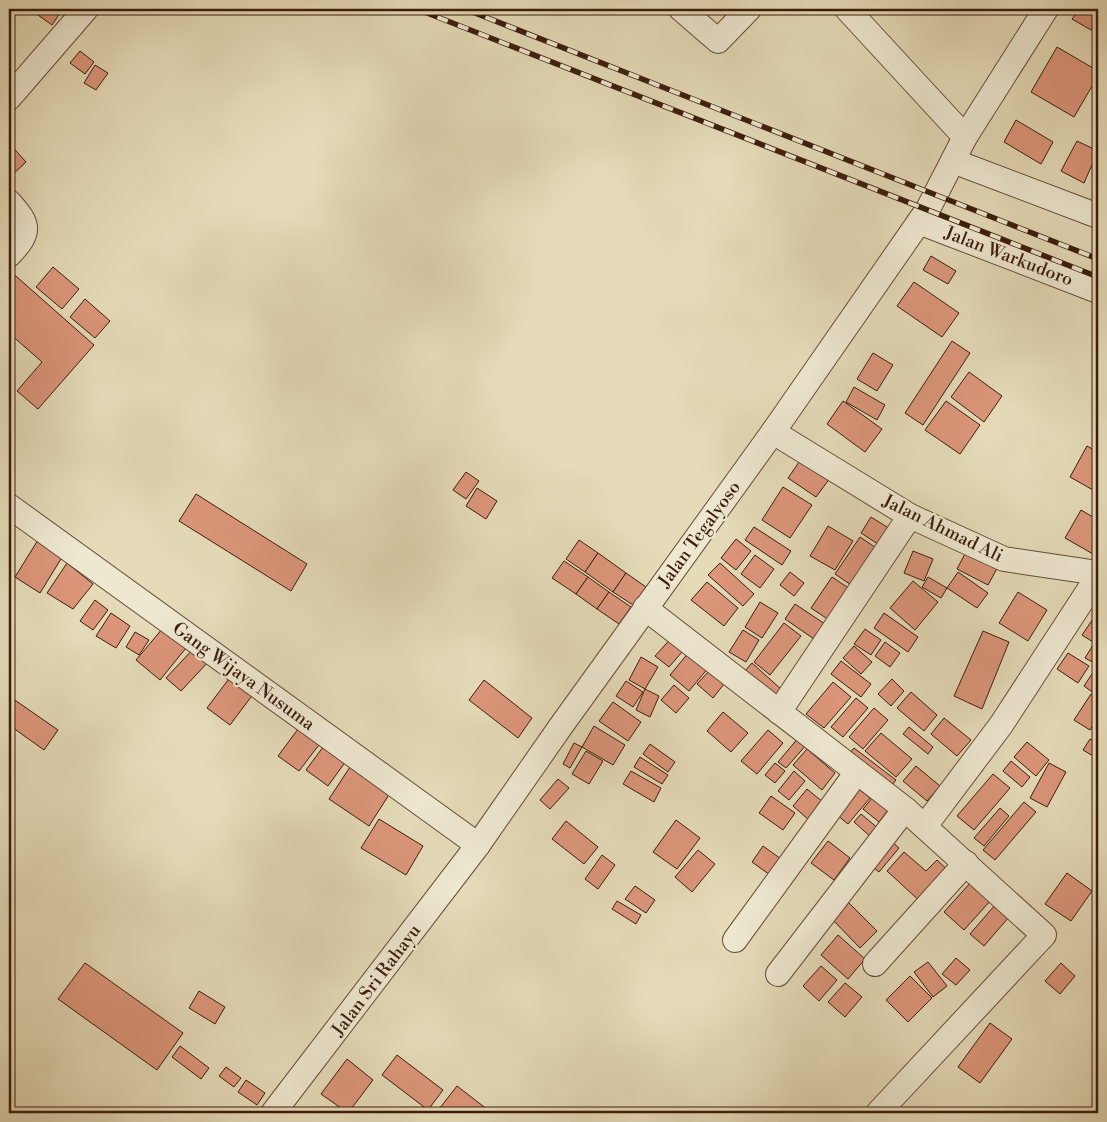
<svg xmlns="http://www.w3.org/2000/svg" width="1107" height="1122" font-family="'Libre Bodoni',serif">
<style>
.building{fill:#dc967b;stroke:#3c1c0d}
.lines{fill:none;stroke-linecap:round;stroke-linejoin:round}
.minor-casing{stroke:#664c38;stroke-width:26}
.minor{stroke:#eee8d1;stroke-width:24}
.rail-casing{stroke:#3c1c0d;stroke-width:5.5}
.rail{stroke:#eee8d1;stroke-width:4;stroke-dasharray:11;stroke-linecap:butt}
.labels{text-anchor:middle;stroke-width:4.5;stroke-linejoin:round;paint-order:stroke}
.street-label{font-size:18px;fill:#3c1c0d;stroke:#eee8d1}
</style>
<rect width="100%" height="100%" fill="#e5dbb8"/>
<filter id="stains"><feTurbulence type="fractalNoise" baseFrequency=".004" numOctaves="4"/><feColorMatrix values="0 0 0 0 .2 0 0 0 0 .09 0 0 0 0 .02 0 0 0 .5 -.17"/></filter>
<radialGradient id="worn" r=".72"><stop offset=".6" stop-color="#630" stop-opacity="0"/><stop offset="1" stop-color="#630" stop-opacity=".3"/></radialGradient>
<g class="building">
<polygon points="38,9 61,9 62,10 52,25 35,13"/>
<polygon points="1079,9 1098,9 1098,19 1091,30 1072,19"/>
<polygon points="1057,47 1098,71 1098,76 1074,117 1031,92"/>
<polygon points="80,51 94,62 85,74 70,63"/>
<polygon points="95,65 108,73 96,90 84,83"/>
<polygon points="1016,120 1053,142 1041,164 1004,142"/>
<polygon points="1077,141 1098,151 1084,183 1061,171"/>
<polygon points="9,143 26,162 9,178"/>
<polygon points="931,256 956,271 948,284 923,270"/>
<polygon points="53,267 79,289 62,309 36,287"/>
<polygon points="9,270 94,345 38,409 17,391 42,362 9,333"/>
<polygon points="914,282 959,313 942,337 897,306"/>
<polygon points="85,299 110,321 95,338 70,317"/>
<polygon points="952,341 970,353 923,425 905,413"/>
<polygon points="873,353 893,365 877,391 857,379"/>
<polygon points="969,372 1002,396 984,422 951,397"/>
<polygon points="854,387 885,405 877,420 846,402"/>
<polygon points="843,401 882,429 865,452 827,424"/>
<polygon points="946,401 980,425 960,454 925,430"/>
<polygon points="1087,446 1098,452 1098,480 1093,490 1070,477"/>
<polygon points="804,455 833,474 816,497 788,478"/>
<polygon points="466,472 479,481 466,499 453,490"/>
<polygon points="783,487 812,505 790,538 762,520"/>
<polygon points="477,488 497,501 486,519 466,506"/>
<polygon points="196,494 307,564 291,591 179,521"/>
<polygon points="1081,510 1098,520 1098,545 1093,554 1065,538"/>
<polygon points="871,517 895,532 884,548 861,533"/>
<polygon points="828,526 853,541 835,570 810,556"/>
<polygon points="754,527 791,551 782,565 745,540"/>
<polygon points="860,537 882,552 857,589 835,574"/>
<polygon points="736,539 751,551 736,570 721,558"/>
<polygon points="38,540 64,554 40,593 15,577"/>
<polygon points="579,540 598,553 585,572 566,559"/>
<polygon points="969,546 1000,563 988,585 957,569"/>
<polygon points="913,551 933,559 924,581 904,573"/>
<polygon points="598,553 626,573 613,592 585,572"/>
<polygon points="755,555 774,569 760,588 741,574"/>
<polygon points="564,561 588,577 576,594 552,578"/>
<polygon points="67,563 93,584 73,609 47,593"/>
<polygon points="720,563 754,594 743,606 708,575"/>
<polygon points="790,572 804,583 794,596 780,585"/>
<polygon points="958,572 988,593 977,608 947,588"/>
<polygon points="626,573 646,587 633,605 613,592"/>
<polygon points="588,577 609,592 597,609 576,594"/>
<polygon points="832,577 850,589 829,620 811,608"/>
<polygon points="928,577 947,588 941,598 922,587"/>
<polygon points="913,581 938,602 915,630 890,608"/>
<polygon points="707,582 738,608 724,626 691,600"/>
<polygon points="609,592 631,607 619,624 597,609"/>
<polygon points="1018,592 1047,610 1028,641 999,623"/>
<polygon points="95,600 108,610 93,630 80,621"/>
<polygon points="760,602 778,613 762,638 745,627"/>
<polygon points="795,604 825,624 814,639 785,619"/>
<polygon points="111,613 130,626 116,648 96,636"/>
<polygon points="884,613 918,637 908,652 874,628"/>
<polygon points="1095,616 1098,619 1098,634 1093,642 1082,635"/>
<polygon points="784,623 801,636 770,675 754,662"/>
<polygon points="163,628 186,648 160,680 136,660"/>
<polygon points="865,629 881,640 871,655 854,644"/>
<polygon points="743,630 759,640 746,662 729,652"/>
<polygon points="983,631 1009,642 982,709 954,696"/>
<polygon points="135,632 149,640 139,655 126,647"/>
<polygon points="675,634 688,645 669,667 655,656"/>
<polygon points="1098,637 1098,665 1085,658"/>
<polygon points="885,642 900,653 890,667 875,656"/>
<polygon points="854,646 872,662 861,674 843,658"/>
<polygon points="195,647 209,661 181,691 166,678"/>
<polygon points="690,651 709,667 689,691 670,675"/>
<polygon points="1068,653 1089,666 1078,683 1057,669"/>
<polygon points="641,657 658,667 645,689 629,680"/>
<polygon points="841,661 871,684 861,697 831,674"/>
<polygon points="752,663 782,690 774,699 744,672"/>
<polygon points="709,671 724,684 713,698 697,684"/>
<polygon points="1092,674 1098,679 1098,696 1084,686"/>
<polygon points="231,676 254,693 230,725 207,708"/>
<polygon points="892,679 904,691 891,706 878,694"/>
<polygon points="484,680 532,718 518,738 469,700"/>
<polygon points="626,681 643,692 633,707 616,696"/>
<polygon points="833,682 851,697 824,728 806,714"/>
<polygon points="674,685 689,698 676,713 661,700"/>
<polygon points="645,689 659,696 650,717 636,710"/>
<polygon points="911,692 937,715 924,731 897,708"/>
<polygon points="1091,694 1098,699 1098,717 1090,730 1074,720"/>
<polygon points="9,696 58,730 44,750 9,725"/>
<polygon points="856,698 868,708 843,737 831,727"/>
<polygon points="613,702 641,722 628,741 599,721"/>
<polygon points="874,708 888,720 863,749 849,737"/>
<polygon points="723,712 748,733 731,752 707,731"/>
<polygon points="944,718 971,740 957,756 931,734"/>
<polygon points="304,721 325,737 299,771 278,756"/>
<polygon points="594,726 625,745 613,765 582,747"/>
<polygon points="909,727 933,747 928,754 903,734"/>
<polygon points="768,730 783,743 757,774 741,761"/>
<polygon points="881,733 912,759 896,777 865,751"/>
<polygon points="799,737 807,744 786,768 778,762"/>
<polygon points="329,739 351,754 328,786 306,770"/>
<polygon points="1090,739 1098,744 1098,759 1083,750"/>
<polygon points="1027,742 1049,760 1036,776 1014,757"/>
<polygon points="574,743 582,747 570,768 563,764"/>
<polygon points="650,744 675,762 668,772 643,754"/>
<polygon points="854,748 896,780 889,789 846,758"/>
<polygon points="807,749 835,773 822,790 793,765"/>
<polygon points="586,751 603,761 589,784 572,774"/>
<polygon points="640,757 668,775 662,784 634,767"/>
<polygon points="1011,761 1030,777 1022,787 1003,771"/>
<polygon points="775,763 785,771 775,783 765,775"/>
<polygon points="1049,763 1066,772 1047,807 1030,798"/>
<polygon points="352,764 392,790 369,826 329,799"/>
<polygon points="916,766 940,786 927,801 903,781"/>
<polygon points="631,771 661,788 654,802 623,784"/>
<polygon points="794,771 805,781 789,800 778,791"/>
<polygon points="993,774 1010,788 974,830 957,816"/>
<polygon points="558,779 569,788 550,809 540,800"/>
<polygon points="854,785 870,798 848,824 832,811"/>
<polygon points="807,789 824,803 809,820 793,806"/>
<polygon points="771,796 795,813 783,830 759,813"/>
<polygon points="873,797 889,809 879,822 863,809"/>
<polygon points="1024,802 1036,812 995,860 983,850"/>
<polygon points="1000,808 1009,816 984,846 974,838"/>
<polygon points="861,814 879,829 872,838 854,822"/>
<polygon points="379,819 423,846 406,875 361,848"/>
<polygon points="676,820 700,838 677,869 653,852"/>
<polygon points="566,821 598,847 584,864 552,839"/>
<polygon points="888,838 899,848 879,872 868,863"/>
<polygon points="828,841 850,858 834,880 811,863"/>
<polygon points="763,846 788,864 777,880 752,862"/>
<polygon points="698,850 715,864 692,892 675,877"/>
<polygon points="904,852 926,871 937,860 953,875 924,905 887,871"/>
<polygon points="602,855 615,865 598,889 585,879"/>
<polygon points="1067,873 1092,891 1071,921 1045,904"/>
<polygon points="971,882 991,900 964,930 944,912"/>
<polygon points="635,886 655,900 646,913 625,899"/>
<polygon points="846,900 877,931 860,948 830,917"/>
<polygon points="617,901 641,915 636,924 612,909"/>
<polygon points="995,905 1009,917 984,946 970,934"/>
<polygon points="838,935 865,959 848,979 821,955"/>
<polygon points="956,958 970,970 956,985 942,974"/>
<polygon points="928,962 947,986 933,997 914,972"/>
<polygon points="85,963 183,1033 157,1070 58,999"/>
<polygon points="1061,963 1075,976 1060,994 1045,981"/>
<polygon points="821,966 837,980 819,1001 803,986"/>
<polygon points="910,976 932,998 908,1022 886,1000"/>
<polygon points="845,983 862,997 845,1017 828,1002"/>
<polygon points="199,991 225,1007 215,1024 189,1008"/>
<polygon points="990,1023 1012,1039 980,1083 958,1067"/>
<polygon points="180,1046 209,1068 201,1079 172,1057"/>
<polygon points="397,1055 443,1090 428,1110 382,1075"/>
<polygon points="347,1059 373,1080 348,1113 321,1094"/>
<polygon points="226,1067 241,1078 234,1087 219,1076"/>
<polygon points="246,1080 265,1093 257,1105 238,1092"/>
<polygon points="457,1086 492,1113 436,1113"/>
</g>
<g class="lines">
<defs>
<g id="minor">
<polyline points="681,9 718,41 749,9"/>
<polyline points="847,9 965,137"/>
<polyline points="9,98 86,9"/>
<polyline points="953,161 1098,216"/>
<path d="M9 202C30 225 31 232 9 255"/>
<polyline points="919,222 1098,291"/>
<polyline points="773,432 910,516 1004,559 1098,573"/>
<polyline points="9,506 478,845"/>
<polyline points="645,608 905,809 1044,935 878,1113"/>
<polyline points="779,712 910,516"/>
<polyline points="925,826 1001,725 1098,576"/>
<polyline points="735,940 857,772"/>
<polyline points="875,964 966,863"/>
<polyline points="778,974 905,809"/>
<polyline points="273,1113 478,845 561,726 773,432 928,209 965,137 1046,9"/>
</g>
</defs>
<use href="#minor" class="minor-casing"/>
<use href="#minor" class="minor"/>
<defs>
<g id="rail">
<polyline points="417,9 1098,277"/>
<polyline points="465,9 1098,259"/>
</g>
</defs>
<use href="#rail" class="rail-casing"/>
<use href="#rail" class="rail"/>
</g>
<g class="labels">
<g class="street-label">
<text transform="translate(1009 256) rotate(21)" y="6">Jalan Warkudoro</text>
<text transform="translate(943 528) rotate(26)" y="6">Jalan Ahmad Ali</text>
<text transform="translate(699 534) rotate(-54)" y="6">Jalan Tegalyoso</text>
<text transform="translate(244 676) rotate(36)" y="6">Gang Wijaya Nusuma</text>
<text transform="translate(376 980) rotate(-53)" y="6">Jalan Sri Rahayu</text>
</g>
</g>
<rect width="1107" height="1122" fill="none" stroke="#e5dbb8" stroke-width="30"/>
<rect x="10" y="10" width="1087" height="1102" fill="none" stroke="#3c1c0d" stroke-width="2.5"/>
<rect x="15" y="15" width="1077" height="1092" fill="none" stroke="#3c1c0d"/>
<rect width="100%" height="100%" filter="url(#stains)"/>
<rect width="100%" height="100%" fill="url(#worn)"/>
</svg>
